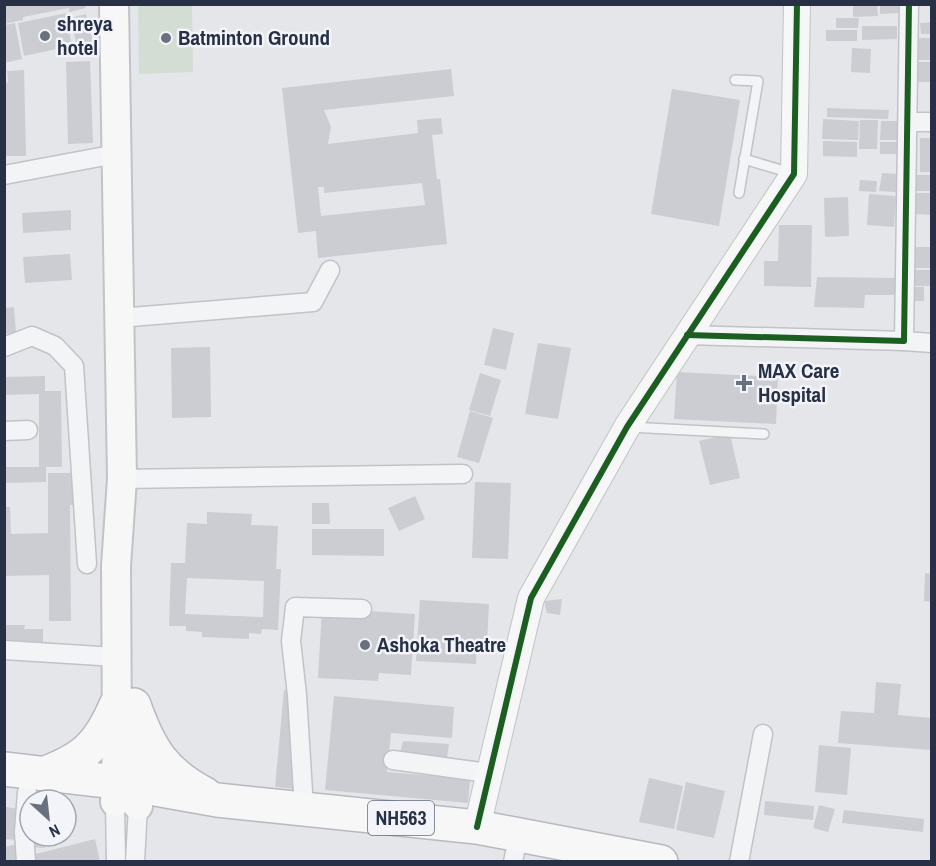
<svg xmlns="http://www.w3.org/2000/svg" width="936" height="866" font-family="'Archivo Narrow',sans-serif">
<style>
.green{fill:#d3ddd4}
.building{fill:#cbcdd2;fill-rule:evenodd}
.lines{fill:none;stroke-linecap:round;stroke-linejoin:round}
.lane-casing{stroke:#c1c3c8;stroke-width:12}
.street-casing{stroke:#c1c3c8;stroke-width:21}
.secondary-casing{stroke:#c1c3c8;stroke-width:28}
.primary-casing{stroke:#c0c3c8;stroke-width:32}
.highway-casing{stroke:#b6b9bf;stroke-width:36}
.lane{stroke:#f3f4f6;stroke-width:9}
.street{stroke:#f3f4f6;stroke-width:18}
.secondary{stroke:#f7f7f8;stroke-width:26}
.primary{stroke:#f7f7f8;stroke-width:28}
.highway{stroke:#f7f7f8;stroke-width:33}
.cycleway-casing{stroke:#f2f4f9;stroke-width:10}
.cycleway{stroke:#1b5e20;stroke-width:6}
.poi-dot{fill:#6a707f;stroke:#f2f4f9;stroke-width:2}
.labels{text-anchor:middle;stroke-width:5;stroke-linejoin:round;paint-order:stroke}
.shield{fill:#f2f4f9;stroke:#656b7c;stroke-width:1.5}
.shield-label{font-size:20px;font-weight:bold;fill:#283046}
.poi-label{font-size:21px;font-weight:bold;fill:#283046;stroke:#f2f4f9;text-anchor:start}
</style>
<rect width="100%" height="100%" fill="#e4e6ea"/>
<polygon class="green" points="138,5 192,5 193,72 139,74"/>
<g class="building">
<polygon points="853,4 877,4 878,16 853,17"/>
<polygon points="880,4 900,4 901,13 880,14"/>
<polygon points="4,5 85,5 86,8 69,12 69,8 23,17 23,20 4,24"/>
<polygon points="67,13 71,42 60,44 61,48 24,56 18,23"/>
<polygon points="86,14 94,45 78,49 70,18"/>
<polygon points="836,18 859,18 858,28 836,28"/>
<polygon points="932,22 932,34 921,34 920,23"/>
<polygon points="15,23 22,59 4,63 4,25"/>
<polygon points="862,26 897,26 897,39 862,40"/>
<rect x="826" y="30" width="31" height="11"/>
<rect x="918" y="38" width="14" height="22"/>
<polygon points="852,48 871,49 870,73 851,72"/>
<polygon points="90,61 93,143 68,144 66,62"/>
<polygon points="916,62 932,62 932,82 917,82"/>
<path d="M451 69 454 96 324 110 331 127 328 144 418 133 417 120 441 118 443 134 432 135 437 179H440L447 244 318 258 316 231 298 233 282 88ZM422 183 425 205 321 216 318 187H324V193Z"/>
<polygon points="24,70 26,156 4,156 4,83 8,82 7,71"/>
<polygon points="672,89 740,100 719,226 651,214"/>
<polygon points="827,108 889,110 888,119 827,117"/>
<polygon points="823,119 859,121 858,140 822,139"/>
<polygon points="860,120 878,120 877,149 859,149"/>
<polygon points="881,121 898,121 897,140 880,140"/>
<rect x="920" y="138" width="12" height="34"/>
<polygon points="823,141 857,142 857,157 823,156"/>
<rect x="880" y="142" width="17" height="12"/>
<polygon points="882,173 898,174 896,192 879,191"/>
<rect x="915" y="175" width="17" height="16"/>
<polygon points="860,180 877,181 876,192 859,191"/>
<polygon points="915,193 932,193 932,215 915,214"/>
<polygon points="869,194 896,196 894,227 867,225"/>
<polygon points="848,197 849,236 825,237 824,198"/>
<polygon points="71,210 71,230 23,233 22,213"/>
<polygon points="779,225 812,225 811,287 764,286 764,261 778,261"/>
<rect x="915" y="247" width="17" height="21"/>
<polygon points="70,254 72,280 25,283 23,257"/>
<rect x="915" y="270" width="17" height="16"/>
<polygon points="817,277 895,278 895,295 865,295 864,308 814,307"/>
<polygon points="915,287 924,287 924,301 914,301"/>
<polygon points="14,307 16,333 4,334 4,308"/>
<polygon points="493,328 514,333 506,370 484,365"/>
<polygon points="538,343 571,348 558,419 525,414"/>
<polygon points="210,347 211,417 172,418 171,348"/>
<polygon points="677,372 778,377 776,424 674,419"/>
<polygon points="480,373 501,380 490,416 469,410"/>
<polygon points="45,376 45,391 61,391 62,467 46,467 46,482 4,483 4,467 39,467 39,394 4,395 4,377"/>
<polygon points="470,411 493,418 479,463 457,457"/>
<polygon points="730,434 740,478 710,485 699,441"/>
<polygon points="48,473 73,473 74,505 70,505 71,621 49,621 49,575 4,576 4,507 10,507 11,534 48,533"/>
<polygon points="475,482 511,483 508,559 472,558"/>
<polygon points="415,496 425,519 399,531 388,508"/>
<polygon points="312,503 329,503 330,524 312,524"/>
<path d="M207 512 252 514 251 525 278 526 276 569H281L278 630 262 629 261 634 249 633V639L202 637V632L186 631V626H169L171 563H185L187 523 207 524ZM187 578 264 581 263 617 185 614Z"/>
<polygon points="312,529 384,529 384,556 312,555"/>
<polygon points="925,573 932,574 932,602 924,601"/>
<polygon points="562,599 560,615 547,613 544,601"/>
<polygon points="420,600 489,604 487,644 477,643 476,664 416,661"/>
<polygon points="322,608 415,614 411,675 379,673 378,681 318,678"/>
<polygon points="4,625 25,625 24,629 43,629 43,646 18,646 18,640 4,640"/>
<polygon points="876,682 901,684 898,715 932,718 931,750 838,743 841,711 874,713"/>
<polygon points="284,690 306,692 297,789 275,787"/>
<polygon points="334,696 454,707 452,738 391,733 387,772 470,779 468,803 325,790"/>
<polygon points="403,741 449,744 446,765 399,758"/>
<polygon points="819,745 851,748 847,795 815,792"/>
<polygon points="649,778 683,786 674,829 639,822"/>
<polygon points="686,782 725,791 714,838 676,830"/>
<polygon points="765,801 814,806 813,820 764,815"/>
<polygon points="819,805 835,809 828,832 813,828"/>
<polygon points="6,807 20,809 17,840 4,839"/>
<polygon points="844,810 924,819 923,832 842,823"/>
<polygon points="29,836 46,836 45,848 28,847"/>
<polygon points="95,839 100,862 33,862 32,855"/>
<polygon points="18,844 22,862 4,862 4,847"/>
</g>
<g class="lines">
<defs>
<g id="lane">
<polyline points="735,80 758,81 739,193"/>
<polyline points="744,159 791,173"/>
<polyline points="629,427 764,434"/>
</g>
<g id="street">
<polyline points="908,122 932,122"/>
<polyline points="4,175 116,154"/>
<polyline points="119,318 313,302 330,270"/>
<polyline points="687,335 904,341 909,4"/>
<polyline points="904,341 932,343"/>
<polyline points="4,347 32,336 55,346 74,366 87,564"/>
<polyline points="4,431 28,430"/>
<polyline points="122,479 463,474"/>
<polyline points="4,650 116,657"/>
<polyline points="393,760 488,773"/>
<polyline points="115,802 116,862"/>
<polyline points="304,808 297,695 291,641 295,607 362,609"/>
<polyline points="26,862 24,832 27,792"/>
<polyline points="135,862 138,806"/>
<polyline points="513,862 515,852"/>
<polyline points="739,862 763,734"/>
</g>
<polyline id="secondary" points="477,827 531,598 627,427 794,174 797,4"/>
<g id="primary">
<polyline points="114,4 122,479 116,566 117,743 115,802"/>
<polyline points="134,720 138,806"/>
</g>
<g id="highway">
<path d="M134 705C149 748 163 772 205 794"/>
<polyline points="4,769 116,782 217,800 477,827 661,862"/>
<path d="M43 774C84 759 99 745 116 705"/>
</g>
</defs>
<use href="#lane" class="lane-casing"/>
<use href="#street" class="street-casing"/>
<use href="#secondary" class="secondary-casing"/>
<use href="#primary" class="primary-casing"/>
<use href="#highway" class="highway-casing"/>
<use href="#lane" class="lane"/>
<use href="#street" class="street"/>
<use href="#secondary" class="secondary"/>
<use href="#primary" class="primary"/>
<use href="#highway" class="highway"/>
<defs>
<g id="cycleway">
<polyline points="687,335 904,341 909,4"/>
<polyline points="477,827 531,598 627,427 794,174 797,4"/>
</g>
</defs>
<use href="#cycleway" class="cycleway-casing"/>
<use href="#cycleway" class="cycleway"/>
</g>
<g class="poi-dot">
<circle cx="45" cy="36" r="6"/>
<circle cx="166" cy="38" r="6"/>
<path d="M741 374h6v6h6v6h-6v6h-6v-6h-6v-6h6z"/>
<circle cx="365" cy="645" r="6"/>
</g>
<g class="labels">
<rect class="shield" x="368" y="801" width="66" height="34" rx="4.5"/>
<g class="shield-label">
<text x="401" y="825">NH563</text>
</g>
<g class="poi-label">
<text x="57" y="31">shreya<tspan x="57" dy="24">hotel</tspan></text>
<text x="178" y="45">Batminton Ground</text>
<text x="758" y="378">MAX Care<tspan x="758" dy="24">Hospital</tspan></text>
<text x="377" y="652">Ashoka Theatre</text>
</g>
</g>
<rect width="936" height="866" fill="none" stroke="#283046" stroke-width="12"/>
<g transform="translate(48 818) rotate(153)"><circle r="28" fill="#f2f4f9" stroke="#a1a6b1" stroke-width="1.5"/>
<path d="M0-4.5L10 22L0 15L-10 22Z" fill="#6a707f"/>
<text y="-9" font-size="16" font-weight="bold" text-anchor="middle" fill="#283046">N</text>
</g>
</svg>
